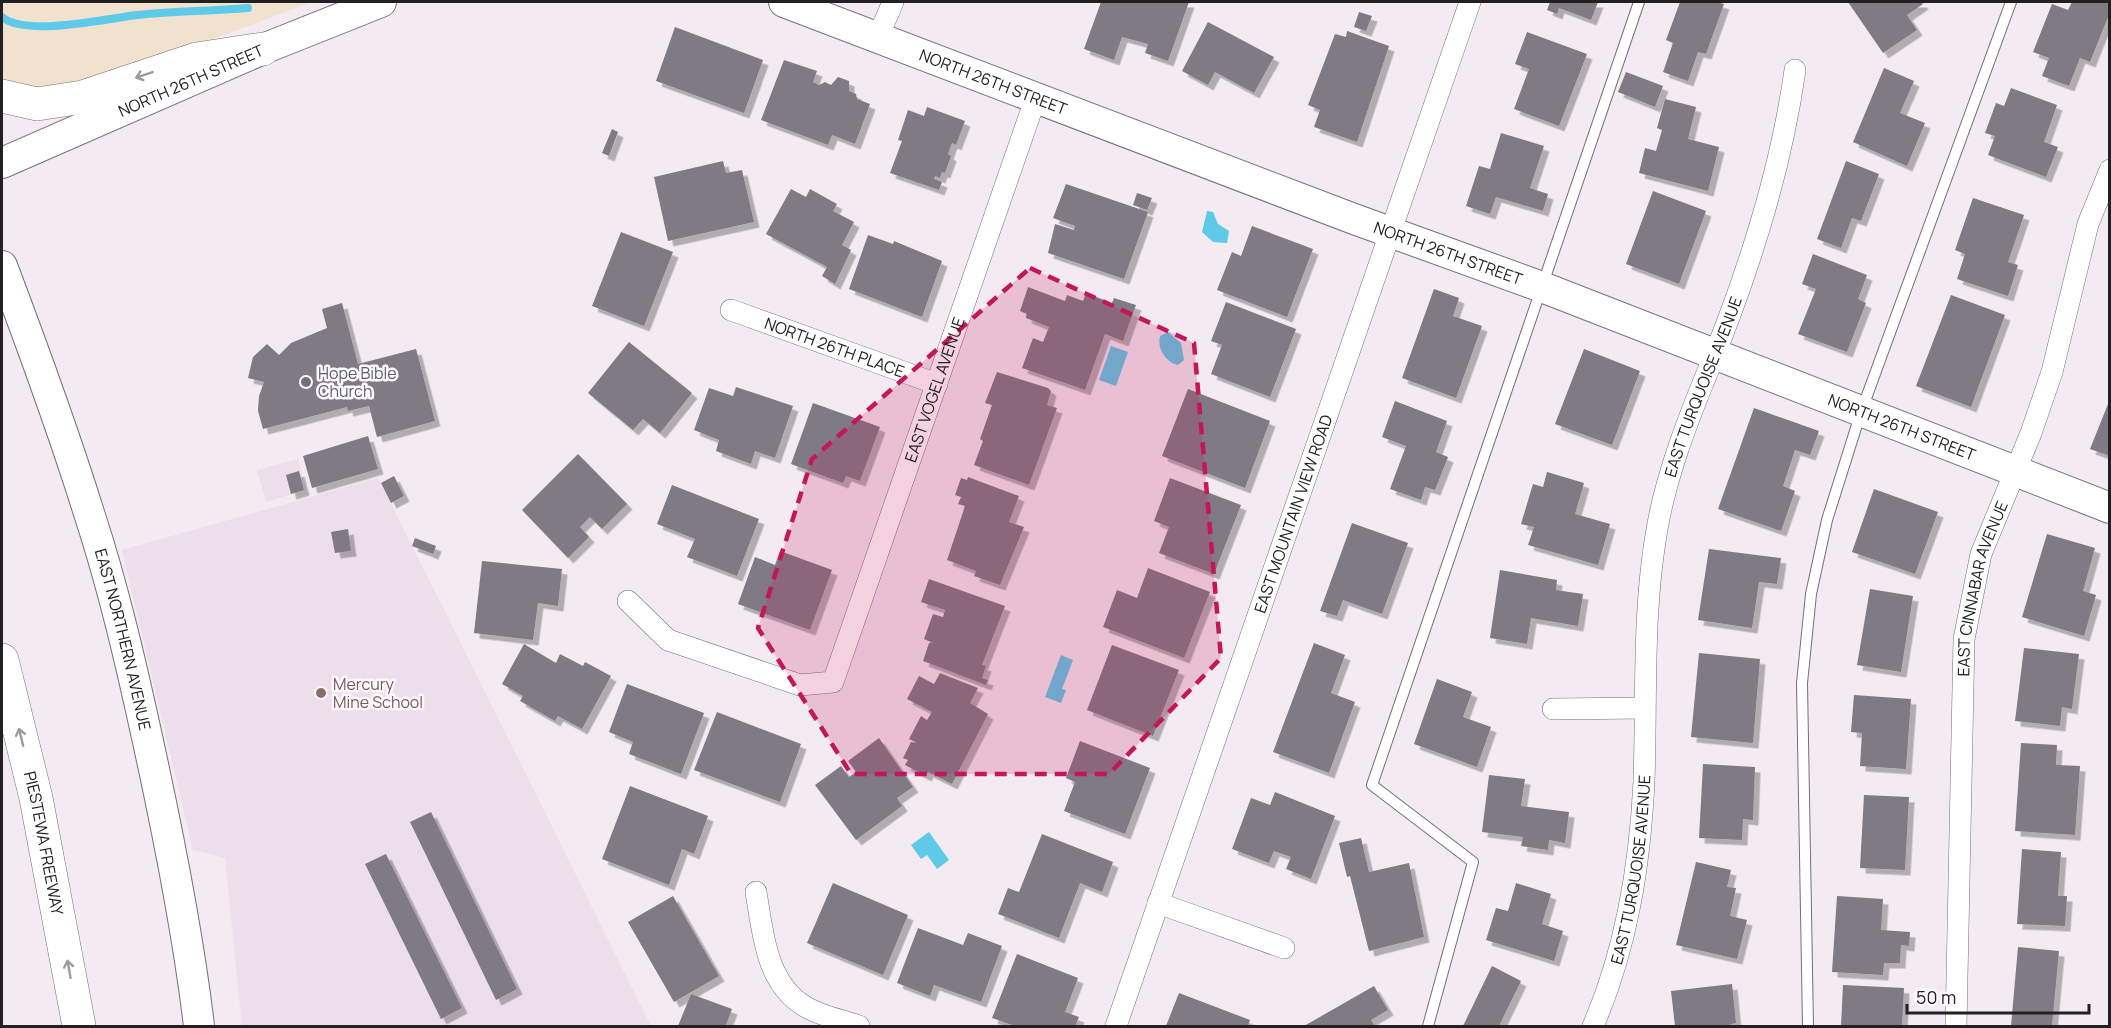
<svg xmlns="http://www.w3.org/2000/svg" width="2111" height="1028" font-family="Manrope,sans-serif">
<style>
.commercial{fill:#f1e1cf}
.built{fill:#eddeec}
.water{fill:#5fcae8}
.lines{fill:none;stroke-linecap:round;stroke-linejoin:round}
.stream{stroke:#5fcae8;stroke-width:8}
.building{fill:#7f7a83;filter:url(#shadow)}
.lane-casing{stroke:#766f76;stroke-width:12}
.street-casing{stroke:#766f76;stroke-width:22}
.secondary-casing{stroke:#766f76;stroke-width:32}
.highway-casing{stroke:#766f76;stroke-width:34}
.lane{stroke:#fff;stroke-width:10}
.street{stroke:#fff;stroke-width:21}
.secondary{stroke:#fff;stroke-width:30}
.highway{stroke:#fff;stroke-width:33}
.oneway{stroke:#9c9b9c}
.marked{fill:#c2185b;fill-opacity:0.2;stroke:#c2185b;stroke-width:4.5;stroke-dasharray:12 8;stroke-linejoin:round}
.worship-dot{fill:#6b7280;stroke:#fef9fe;stroke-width:2}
.education-dot{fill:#8d6e63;stroke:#fef9fe;stroke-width:2}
.labels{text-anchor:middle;stroke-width:5;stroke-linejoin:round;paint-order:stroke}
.street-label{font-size:16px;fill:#232022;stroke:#fef9fe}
.worship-label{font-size:16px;fill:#5b616d;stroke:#fef9fe;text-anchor:start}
.education-label{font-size:16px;fill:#785e54;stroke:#fef9fe;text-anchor:start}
</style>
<defs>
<filter id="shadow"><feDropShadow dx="5.5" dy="5.5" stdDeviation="0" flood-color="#0004"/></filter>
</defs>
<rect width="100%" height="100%" fill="#f3eaf2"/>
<polygon class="commercial" points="2,2 312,2 155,61 49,93 2,82"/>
<g class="built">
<polygon points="298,459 306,490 266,502 257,470"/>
<polygon points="378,478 448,617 651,1026 242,1026 225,858 193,850 122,550"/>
</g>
<g class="water">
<polygon points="1207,211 1213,212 1218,224 1229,231 1227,243 1213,242 1202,232"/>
<path d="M1168 332 1181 343 1184 360 1178 365C1165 362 1157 348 1160 336Z"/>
<polygon points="1111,346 1128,352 1116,386 1099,380"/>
<polygon points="1061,655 1073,660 1062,689 1066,690 1061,703 1045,697"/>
<polygon points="929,832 949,860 937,869 927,855 921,859 911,845"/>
</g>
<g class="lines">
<path class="stream" d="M2 17C26 37 106 19 137 15 174 11 212 11 248 8"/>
</g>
<g class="building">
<polygon points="1101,2 1189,2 1168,61 1145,53 1148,44 1122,37 1114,60 1084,49"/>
<polygon points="1550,2 1598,2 1591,20 1559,8 1557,14 1547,10"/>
<polygon points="1680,2 1717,2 1724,4 1706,54 1698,52 1688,81 1663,72 1673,43 1666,40"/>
<polygon points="1848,2 1921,2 1923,4 1907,15 1917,30 1883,53"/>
<polygon points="2072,2 2104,2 2110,4 2110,12 2090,62 2080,58 2069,86 2042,76 2049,58 2033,52 2052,4 2068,10"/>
<polygon points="1359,12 1372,16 1366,31 1354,27"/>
<polygon points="1208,22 1274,57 1254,93 1215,72 1208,85 1182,71"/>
<polygon points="675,27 763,60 744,113 656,81"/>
<polygon points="1347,31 1389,46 1357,142 1314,127 1320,110 1308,105 1335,34 1346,37"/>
<polygon points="1527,32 1587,54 1559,126 1514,109 1529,69 1515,64"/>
<polygon points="784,60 817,71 813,82 819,85 825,82 831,85 838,77 849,81 849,91 856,94 857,99 870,104 855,144 832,135 828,145 761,120"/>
<polygon points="1884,68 1914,81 1900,113 1925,123 1907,166 1853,142"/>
<polygon points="1626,72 1663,86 1655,107 1618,92"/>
<polygon points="2011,88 2057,105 2044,142 2058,147 2046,177 1988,155 1995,136 1985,133 1996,103 2004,106"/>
<polygon points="1665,99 1696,107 1688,139 1719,147 1708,191 1639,173 1645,148 1656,151 1662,130 1657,128"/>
<polygon points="927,107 965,121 956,145 952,143 948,154 951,156 945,173 942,172 940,178 935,176 934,179 942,182 939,190 890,173 902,141 898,140 908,110 924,116"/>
<polygon points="612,129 618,132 609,156 602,153"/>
<polygon points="1501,133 1544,146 1530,188 1548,194 1543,211 1496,197 1490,214 1466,206 1479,166 1490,169"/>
<polygon points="723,161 726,173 742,170 754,222 668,241 654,177"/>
<polygon points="1846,161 1879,174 1861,221 1852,218 1841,248 1817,239"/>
<polygon points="1066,184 1148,212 1124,279 1048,253 1055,224 1074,230 1075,226 1053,218"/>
<polygon points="791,189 806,197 810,189 837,204 833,211 854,222 842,245 851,250 835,284 822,276 827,267 766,234"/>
<polygon points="1653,191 1706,211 1679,284 1626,264"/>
<polygon points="1137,193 1152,198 1147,210 1133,205"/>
<polygon points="1973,198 2024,215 2008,262 2018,265 2008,296 1957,279 1965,254 1955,250"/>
<polygon points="1252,226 1313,249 1287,317 1217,290 1232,252 1241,256"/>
<polygon points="621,232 673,252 644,326 592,306"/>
<polygon points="868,235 893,244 894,241 942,261 922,317 849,289"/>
<polygon points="1813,254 1867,275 1858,299 1866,303 1847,352 1798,334 1816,289 1802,284"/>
<polygon points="1028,287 1065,301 1067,295 1083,301 1086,293 1112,303 1114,298 1136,305 1123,341 1105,334 1085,390 1022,368 1033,338 1043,342 1049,327 1026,318 1027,314 1020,311"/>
<polygon points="1434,289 1459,298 1453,316 1482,326 1456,398 1402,378"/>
<polygon points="1951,295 2005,315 1971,407 1916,386"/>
<polygon points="1226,302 1296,329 1270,397 1211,374 1222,345 1211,341"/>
<polygon points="342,303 358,364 416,349 435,421 377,437 369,406 348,411 347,407 263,429 258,411 259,396 264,382 248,378 253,357 267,344 279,355 291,343 327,328 322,309"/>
<polygon points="629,342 692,393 660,433 643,419 633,430 588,393"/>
<polygon points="1584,349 1640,371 1612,445 1555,424"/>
<polygon points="997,372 1048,388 1051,391 1047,405 1057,408 1029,485 974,465 983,441 980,439 992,405 985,403"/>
<polygon points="736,387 793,406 775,458 755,451 751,464 716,451 719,440 694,430 709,388 733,396"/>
<polygon points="1188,389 1270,421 1245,488 1162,456"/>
<polygon points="2110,399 2110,456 2090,449"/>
<polygon points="1395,401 1447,421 1436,452 1448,457 1435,490 1425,487 1421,500 1390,489 1406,446 1382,437"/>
<polygon points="813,403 880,427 860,481 846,476 843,483 791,464"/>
<polygon points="1754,408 1819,431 1810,455 1795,450 1783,486 1795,491 1781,531 1718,509"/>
<polygon points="368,436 378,469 312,488 303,456"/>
<polygon points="578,454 627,504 602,529 590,517 580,527 589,537 568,558 522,510"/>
<polygon points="299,471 304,490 291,494 286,475"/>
<polygon points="1547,472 1584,483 1575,514 1610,524 1598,565 1528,545 1534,527 1521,524 1533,484 1543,487"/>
<polygon points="394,476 404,496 391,503 381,483"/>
<polygon points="968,477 1019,496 1009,522 1024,527 1000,585 974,576 976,571 947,560 965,506 958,504 961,497 955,495 961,478 967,480"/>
<polygon points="1170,478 1241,505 1214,574 1159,553 1169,527 1154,521"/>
<polygon points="672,485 759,519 737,576 687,557 695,539 657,524"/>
<polygon points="1874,489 1938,512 1915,574 1852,552"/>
<polygon points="1352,523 1408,543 1382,614 1343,600 1337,616 1320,611"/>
<polygon points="348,529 351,551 335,553 331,532"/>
<polygon points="2047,534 2095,548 2083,591 2096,595 2084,636 2022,617"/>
<polygon points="415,538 436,546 433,554 412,546"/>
<polygon points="1709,549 1781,558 1777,584 1759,582 1752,628 1698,620"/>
<polygon points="780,551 832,570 810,630 738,604 755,557 775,565"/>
<polygon points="482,561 562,569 558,606 538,603 533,640 474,633"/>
<polygon points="1148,568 1210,592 1184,658 1103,627 1117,590 1137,598"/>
<polygon points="1500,570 1557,580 1556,590 1583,594 1578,626 1531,618 1527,644 1490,638"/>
<polygon points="929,579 1005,606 982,665 986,666 982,678 988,680 986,685 923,661 929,643 933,643 924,639 933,614 943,617 945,610 921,602"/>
<polygon points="1870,589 1913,596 1901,672 1857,665"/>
<polygon points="1314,643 1345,655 1331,693 1355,702 1329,773 1273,752"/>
<polygon points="524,644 556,663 560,654 583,666 585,662 611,676 582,729 558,716 555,721 520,701 523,696 502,684"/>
<polygon points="1112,645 1179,670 1153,736 1087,710"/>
<polygon points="2024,648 2079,654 2072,709 2062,707 2060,726 2015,721"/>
<polygon points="1699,653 1760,659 1753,743 1691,737"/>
<polygon points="940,673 978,688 970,703 988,714 952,784 928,772 926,776 905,765 908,760 903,758 911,742 917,743 909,739 921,716 927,720 932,712 907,699 919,676 934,684"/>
<polygon points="1437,679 1472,692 1463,717 1491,727 1477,767 1414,744"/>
<polygon points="627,684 704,713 681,774 629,754 633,742 609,732"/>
<polygon points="1854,695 1911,699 1906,769 1860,766 1862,733 1851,732"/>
<polygon points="717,712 801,744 780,802 694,770"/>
<polygon points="879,738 913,787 897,798 902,806 856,840 815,785 841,766 849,777 856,772 848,761"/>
<polygon points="1080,741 1150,768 1125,834 1064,811 1075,782 1066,778"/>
<polygon points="2021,743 2057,745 2056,765 2080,766 2075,835 2015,831"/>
<polygon points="1703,764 1755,767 1753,820 1743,819 1742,840 1699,838"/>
<polygon points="1489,775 1525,779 1521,806 1569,812 1565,843 1549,840 1548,850 1521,846 1523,837 1482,832"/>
<polygon points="630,786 708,816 694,854 682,849 669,885 602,859"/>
<polygon points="1275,792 1335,816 1311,879 1286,869 1291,857 1274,851 1269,863 1232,849 1251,798 1270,805"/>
<polygon points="1864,795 1909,797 1905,870 1860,868"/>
<polygon points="431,812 517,989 496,1000 410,822"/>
<polygon points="1042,834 1113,862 1102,892 1080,883 1059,938 998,914 1008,888 1019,892"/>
<polygon points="1361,838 1369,872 1409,863 1424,937 1369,951 1350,876 1347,877 1339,843"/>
<polygon points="2022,849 2061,852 2058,896 2067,896 2065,926 2017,924"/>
<polygon points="386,854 462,1008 441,1019 365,864"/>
<polygon points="1696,862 1731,870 1727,887 1736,888 1730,916 1747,920 1737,959 1676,945"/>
<polygon points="833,883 908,915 883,975 807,943"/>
<polygon points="1516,883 1551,894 1542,924 1563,931 1554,961 1486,940 1496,908 1508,911"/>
<polygon points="673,896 719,976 674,1002 628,922"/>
<polygon points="1837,896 1883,899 1881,930 1910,932 1909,946 1901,945 1900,963 1884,963 1883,975 1832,972"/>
<polygon points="918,928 963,945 968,933 1002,946 981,1002 934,985 930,996 897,983"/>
<polygon points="2018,947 2059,951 2052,1026 2011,1026"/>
<polygon points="1017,954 1078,978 1065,1012 1079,1017 1075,1026 1015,1026 992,1018"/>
<polygon points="1492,966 1521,981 1499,1026 1463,1026"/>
<polygon points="1732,984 1736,1023 1725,1026 1675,1026 1671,991"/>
<polygon points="1843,985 1904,988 1902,1026 1841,1026"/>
<polygon points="1374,986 1388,1010 1371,1020 1375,1026 1304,1026"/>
<polygon points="1179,993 1250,1020 1248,1026 1166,1026"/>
<polygon points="691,994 732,1009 726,1025 731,1026 678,1026"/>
</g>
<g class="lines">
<defs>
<g id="lane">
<polyline points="1428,1026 1473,862 1372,785 1639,2"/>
<polyline points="1808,1026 1802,683 1811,594 1827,520 1861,412 2011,2"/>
</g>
<g id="street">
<polyline points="878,37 893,2"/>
<path id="s1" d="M731 310 937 384"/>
<path id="s2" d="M628 601 668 640 800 685 833 682 1036 97"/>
<polyline points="1553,709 1643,708"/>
<path d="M756 892C763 934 766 984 806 1007 821 1016 842 1020 859 1026"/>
<polyline points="1158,903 1284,948"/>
<path id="s3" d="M1116 1026 1470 2"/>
<path id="s4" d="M1593 1026C1627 948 1640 865 1644 781 1647 695 1642 615 1657 529 1666 478 1684 430 1703 383 1745 283 1780 177 1795 70"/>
<path id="s5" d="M1956 1026 1964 639 1981 554 2031 433 2052 372 2088 224 2110 170"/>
</g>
<g id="secondary">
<path id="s6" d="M784 2 1354 219 1542 287 2110 508"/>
<path id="s7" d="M2 163 263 49 381 2"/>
<path id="s8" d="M2 266C33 348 63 430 89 513 114 589 132 668 149 746 169 838 188 932 199 1026"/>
</g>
<g id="highway">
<polyline points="2,96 37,104 83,97 197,59 263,49"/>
<path id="s9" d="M2 660 36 798 79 1026"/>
</g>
</defs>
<use href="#lane" class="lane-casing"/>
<use href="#street" class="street-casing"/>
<use href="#secondary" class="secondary-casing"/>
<use href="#highway" class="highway-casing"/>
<use href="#lane" class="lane"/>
<use href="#street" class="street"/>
<use href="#secondary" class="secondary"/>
<use href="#highway" class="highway"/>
</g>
<defs><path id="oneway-shaft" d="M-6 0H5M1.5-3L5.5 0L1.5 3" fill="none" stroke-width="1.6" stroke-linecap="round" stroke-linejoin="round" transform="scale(1.5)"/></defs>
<g class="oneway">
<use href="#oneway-shaft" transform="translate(144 75) rotate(161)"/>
<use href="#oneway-shaft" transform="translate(21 737) rotate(-104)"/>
<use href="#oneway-shaft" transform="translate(69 969) rotate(-100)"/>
</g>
<path class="marked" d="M1030 268 1194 343 1221 658 1109 774H851L758 628 812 459Z"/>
<circle class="worship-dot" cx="306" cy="382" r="6"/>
<circle class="education-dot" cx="321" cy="693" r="6"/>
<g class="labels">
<g class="street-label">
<text dy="6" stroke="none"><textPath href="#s7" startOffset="206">NORTH 26TH STREET</textPath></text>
<text dy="6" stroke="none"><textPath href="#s6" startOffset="224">NORTH 26TH STREET</textPath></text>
<text dy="6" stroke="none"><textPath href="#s6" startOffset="710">NORTH 26TH STREET</textPath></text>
<text dy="6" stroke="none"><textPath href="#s1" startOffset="110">NORTH 26TH PLACE</textPath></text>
<text dy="6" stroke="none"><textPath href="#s4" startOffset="654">EAST TURQUOISE AVENUE</textPath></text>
<text dy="6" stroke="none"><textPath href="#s2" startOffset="538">EAST VOGEL AVENUE</textPath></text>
<text dy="6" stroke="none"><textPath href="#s6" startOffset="1196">NORTH 26TH STREET</textPath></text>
<text dy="6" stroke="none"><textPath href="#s3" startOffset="542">EAST MOUNTAIN VIEW ROAD</textPath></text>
<text dy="6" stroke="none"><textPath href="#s5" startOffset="440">EAST CINNABAR AVENUE</textPath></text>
<text dy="6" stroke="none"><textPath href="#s8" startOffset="393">EAST NORTHERN AVENUE</textPath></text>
<text dy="6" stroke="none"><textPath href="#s9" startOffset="188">PIESTEWA FREEWAY</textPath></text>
<text dy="6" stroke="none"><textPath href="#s4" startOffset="162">EAST TURQUOISE AVENUE</textPath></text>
</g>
<g class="worship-label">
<text x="318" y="379">Hope Bible<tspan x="318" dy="18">Church</tspan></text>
</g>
<g class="education-label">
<text x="333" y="690">Mercury<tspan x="333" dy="18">Mine School</tspan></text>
</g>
</g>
<rect width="2111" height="1028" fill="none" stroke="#232022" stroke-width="6"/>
<path d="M1907 1004v9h182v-9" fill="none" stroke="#232022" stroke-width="3"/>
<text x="1916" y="1004" font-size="18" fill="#232022" stroke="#fef9fe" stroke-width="4.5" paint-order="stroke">50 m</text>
</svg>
